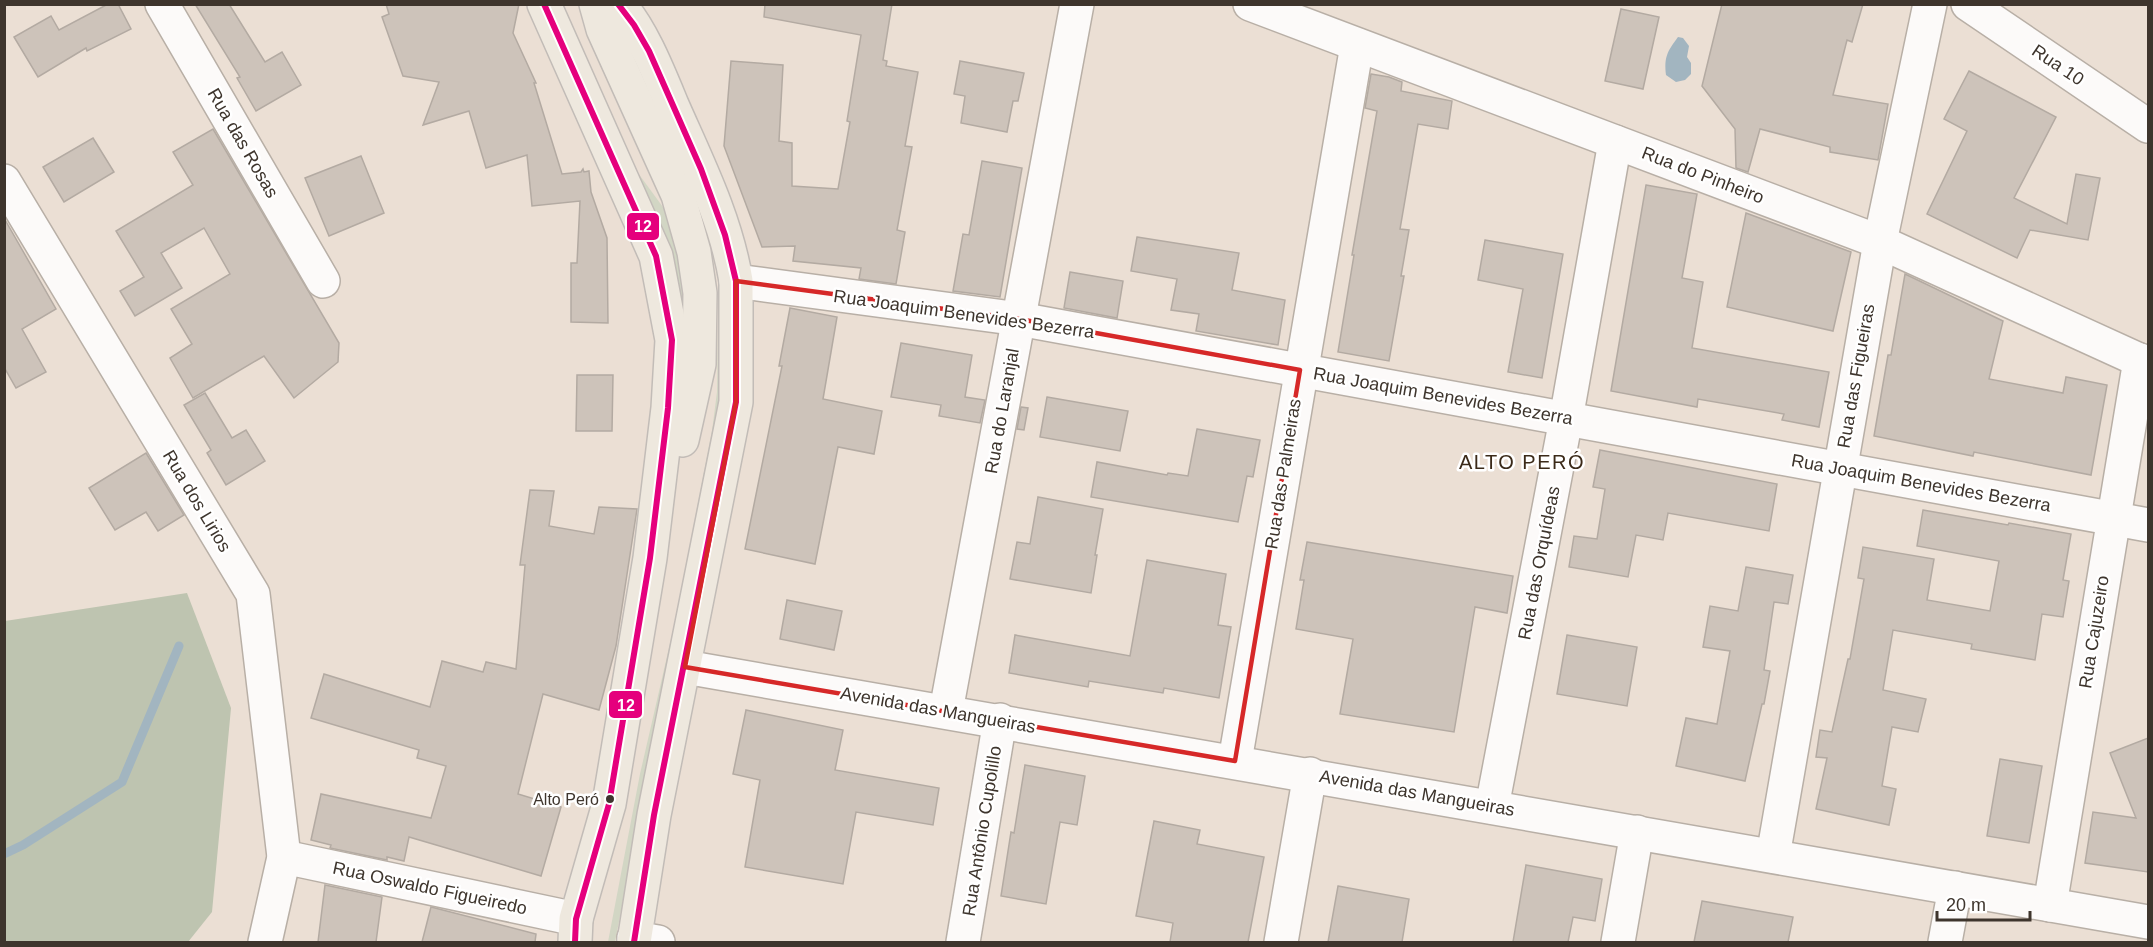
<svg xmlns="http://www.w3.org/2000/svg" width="2153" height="947" font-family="Helvetica,sans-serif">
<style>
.green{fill:#d2d6c4}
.forest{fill:#bec4b0}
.water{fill:#a2b5c0}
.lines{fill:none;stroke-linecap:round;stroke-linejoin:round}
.stream{stroke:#a2b5c0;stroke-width:9}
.building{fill:#cdc3ba;stroke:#b3aaa2;stroke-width:1.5}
.minor-casing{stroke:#b8afa6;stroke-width:36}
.major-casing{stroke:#c2bcb7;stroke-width:36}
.minor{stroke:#fcfaf9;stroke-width:33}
.major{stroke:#eee8de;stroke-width:33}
.bus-1-casing{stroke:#fff;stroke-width:10}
.bus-1{stroke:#e5007d;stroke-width:6}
.marked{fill:none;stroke:#d62828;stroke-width:4.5;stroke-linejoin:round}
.bus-dot{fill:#3e352d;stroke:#fff;stroke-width:2}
.labels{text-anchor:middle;stroke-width:5;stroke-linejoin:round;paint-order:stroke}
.bus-label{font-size:16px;fill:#3e352d;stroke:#fff;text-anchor:end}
.street-label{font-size:18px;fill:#3e352d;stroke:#fff}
.neighbourhood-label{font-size:20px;letter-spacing:1.5px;fill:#3b2a19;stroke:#fff}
.line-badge{stroke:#fff;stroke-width:2}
.badge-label{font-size:16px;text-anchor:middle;font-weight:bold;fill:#fff}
</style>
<rect width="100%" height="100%" fill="#ebdfd4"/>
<g class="green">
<polygon points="616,143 668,214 689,297 687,345"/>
<polygon points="718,318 725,323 726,394 647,775 615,942 608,942 640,774 674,626 712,431 717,392"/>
</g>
<polygon class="forest" points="187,593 231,708 212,912 188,942 5,942 5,621"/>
<path class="water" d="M1678 37 1683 38 1689 46 1687 57 1691 63V74L1685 80 1676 82 1666 75C1664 57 1667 52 1678 37Z"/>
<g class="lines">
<polyline class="stream" points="4,854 23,845 122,782 179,646"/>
</g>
<g class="building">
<polygon points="108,4 118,4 131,29 87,51 86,48 38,77 14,37 51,16 59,30"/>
<polygon points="195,4 229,4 265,62 282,52 301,85 256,111 237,78 240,77"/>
<polygon points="386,4 519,4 513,33 536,83 534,83 562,174 581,172 583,169 584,172 589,171 591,192 607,238 608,323 571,322 571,263 577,263 580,201 532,206 527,155 486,168 469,111 423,125 439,82 403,76 382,17 389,14"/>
<polygon points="765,4 892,4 883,60 887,61 886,66 918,72 905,146 912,147 897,230 905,232 896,284 859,279 861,268 793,261 795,246 762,247 724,146 731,61 783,65 779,141 792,143 792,186 838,189 850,122 847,121 861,35 764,17"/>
<polygon points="1722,4 1863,4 1852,42 1847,40 1833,95 1888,104 1878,160 1830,152 1830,147 1760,129 1748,172 1736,168 1735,129 1702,86"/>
<polygon points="1621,9 1659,17 1643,89 1605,81"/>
<polygon points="960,61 1024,73 1018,101 1013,101 1007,132 961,123 965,96 954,94"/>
<polygon points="1969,71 2056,117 2014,198 2067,224 2076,174 2100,178 2088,240 2030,230 2017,258 1927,214 1967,131 1944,119"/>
<polygon points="1371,74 1389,77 1402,82 1401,91 1452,101 1448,129 1418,124 1400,229 1409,230 1401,276 1404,276 1389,361 1338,352 1354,255 1352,255 1377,111 1365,108"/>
<polygon points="213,129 339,343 338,362 294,398 264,356 193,398 170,358 192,344 171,309 230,274 204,228 161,253 182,288 135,316 120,291 144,277 116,231 193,185 173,152"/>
<polygon points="93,138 114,172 64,202 43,167"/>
<polygon points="361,156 384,213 329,236 305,178"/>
<polygon points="982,161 1022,168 1000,297 953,291 963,234 969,235"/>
<polygon points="1646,185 1697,194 1682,278 1703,282 1692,348 1829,372 1819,427 1782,420 1784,414 1698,399 1697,407 1611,391"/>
<polygon points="1746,213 1851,252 1833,331 1727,307"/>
<polygon points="4,218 56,309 22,329 46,372 16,388 4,367"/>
<polygon points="1137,237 1239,253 1232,290 1285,300 1278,345 1196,331 1199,314 1171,310 1177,279 1131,271"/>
<polygon points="1485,240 1563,254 1542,378 1508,372 1523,289 1478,280"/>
<polygon points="1070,272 1123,281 1117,318 1064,308"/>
<polygon points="1905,274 2003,321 1989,379 2063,393 2066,377 2107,385 2091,475 1974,452 1973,456 1874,436 1888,355 1891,355"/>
<polygon points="790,308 837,317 823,399 882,411 874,454 838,447 815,564 745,549 782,366 779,366"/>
<polygon points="901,343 972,355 965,397 985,400 980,423 939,416 941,405 891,397"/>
<polygon points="577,375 613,375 612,431 576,431"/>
<polygon points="205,393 232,438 246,430 265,461 226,485 207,453 211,450 184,405"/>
<polygon points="1047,397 1128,411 1120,451 1040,437"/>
<polygon points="1021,407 1028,408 1024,430 1017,429"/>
<polygon points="1197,429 1260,440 1253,477 1247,476 1238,522 1091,497 1097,462 1167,475 1168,473 1188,476"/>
<polygon points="1600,450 1777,484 1769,531 1668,513 1663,540 1636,535 1628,577 1569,567 1574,536 1597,539 1605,489 1593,487"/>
<polygon points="146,453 184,515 158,531 146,512 115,530 89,488"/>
<polygon points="530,490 554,491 549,526 594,534 599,507 637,509 616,646 599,710 543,694 518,794 561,807 541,876 409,837 404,861 387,857 387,860 330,848 331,845 311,840 321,794 431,818 446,766 417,758 419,750 311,718 324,674 430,707 442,661 483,672 486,662 516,669 525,565 520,565"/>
<polygon points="1038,497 1103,509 1095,555 1097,555 1091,593 1010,579 1017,542 1030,544"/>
<polygon points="1923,510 2008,525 2009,523 2071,534 2063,580 2069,581 2063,617 2042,614 2035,660 1971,649 1972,644 1893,630 1883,690 1926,699 1918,732 1892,727 1882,786 1896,789 1889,825 1816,809 1827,758 1816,757 1820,730 1832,732 1848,659 1850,659 1864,579 1858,578 1863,547 1934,559 1927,600 1990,611 1999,561 1917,546"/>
<polygon points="1307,542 1513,576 1507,613 1475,607 1454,732 1340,714 1353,639 1296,629 1304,580 1300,580"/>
<polygon points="1147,560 1226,574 1218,625 1231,627 1219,698 1164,688 1163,693 1089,681 1088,687 1009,673 1015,635 1130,656"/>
<polygon points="1746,567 1793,575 1788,604 1774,602 1764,670 1770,671 1764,704 1762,704 1745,781 1676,766 1686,718 1717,724 1730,651 1703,647 1710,606 1738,611"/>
<polygon points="787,600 842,611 834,650 780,639"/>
<polygon points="1567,635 1637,647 1627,706 1557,694"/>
<polygon points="746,710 843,730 835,770 939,788 933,825 856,812 843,884 745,867 760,780 733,774"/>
<polygon points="2148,738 2148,872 2085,863 2093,812 2136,818 2110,753"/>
<polygon points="2000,759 2042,766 2029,843 1987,836"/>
<polygon points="1025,765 1085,776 1077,825 1060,822 1046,904 1001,896 1011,832 1014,833"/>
<polygon points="1154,821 1200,830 1197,844 1264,857 1248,942 1170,942 1173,923 1136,916"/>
<polygon points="1526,865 1602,879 1595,921 1573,917 1568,942 1513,942"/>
<polygon points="325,885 382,897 376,942 318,942"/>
<polygon points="1338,886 1409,899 1402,942 1328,942"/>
<polygon points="1702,901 1793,917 1788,942 1694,942"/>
<polygon points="431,907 536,934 535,942 422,942"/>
</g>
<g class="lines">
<defs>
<g id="minor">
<polyline points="162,4 323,281"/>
<polyline points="1250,4 1880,242 2148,364"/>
<polyline points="1968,4 2148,126"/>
<polyline points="4,181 253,594 284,857 265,942"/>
<polyline points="736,281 1019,319 2148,525"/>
<polyline points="685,667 2148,922"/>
<polyline points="946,711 1077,4"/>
<polyline points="1235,761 1357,45"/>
<polyline points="1492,807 1566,419 1615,142"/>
<polyline points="1773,856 1880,242 1930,4"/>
<polyline points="284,857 576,919"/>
<polyline points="2050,905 2140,360"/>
<polyline points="634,938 658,942"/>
<polyline points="963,942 1000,720"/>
<polyline points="1281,942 1310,774"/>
<polyline points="1618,942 1637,832"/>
<polyline points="1945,942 1955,888"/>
</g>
<g id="major">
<polyline points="544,4 656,256 672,340 668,408 650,558 609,804 576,919 575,942"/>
<polyline points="596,4 603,29 678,195 694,252 700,293 699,364 682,440"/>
<path d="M618 4C640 25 660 76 672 105 697 162 726 219 736 281V402L654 815 634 942"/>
</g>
</defs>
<use href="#minor" class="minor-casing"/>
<use href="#major" class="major-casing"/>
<use href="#minor" class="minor"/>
<use href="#major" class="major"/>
<defs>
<g id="bus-1">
<polyline points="544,4 656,256 672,340 668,408 650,558 609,804 576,919 575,942"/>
<polyline points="618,4 634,25 649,51 701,169 725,235 736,281 736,402 654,815 634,942"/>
</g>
</defs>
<use href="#bus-1" class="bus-1-casing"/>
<use href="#bus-1" class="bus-1"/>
</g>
<path class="marked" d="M736 281 1019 319 1300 370 1235 761 685 667 736 402Z"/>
<circle class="bus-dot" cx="610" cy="799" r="5"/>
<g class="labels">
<g class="bus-label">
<text x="599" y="805">Alto Peró</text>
</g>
<g class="street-label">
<text transform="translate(2058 65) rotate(34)" y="6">Rua 10</text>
<text transform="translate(243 143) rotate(60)" y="6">Rua das Rosas</text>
<text transform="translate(1703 175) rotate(21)" y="6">Rua do Pinheiro</text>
<text transform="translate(964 314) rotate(8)" y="6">Rua Joaquim Benevides Bezerra</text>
<text transform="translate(1856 376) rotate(-80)" y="6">Rua das Figueiras</text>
<text transform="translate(1443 396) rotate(10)" y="6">Rua Joaquim Benevides Bezerra</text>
<text transform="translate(1002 411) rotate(-80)" y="6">Rua do Laranjal</text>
<text transform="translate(1283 474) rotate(-81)" y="6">Rua das Palmeiras</text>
<text transform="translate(1921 483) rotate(10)" y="6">Rua Joaquim Benevides Bezerra</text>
<text transform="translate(197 501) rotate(59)" y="6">Rua dos Lirios</text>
<text transform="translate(1539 563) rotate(-79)" y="6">Rua das Orquídeas</text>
<text transform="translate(2094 632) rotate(-81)" y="6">Rua Cajuzeiro</text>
<text transform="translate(938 710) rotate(10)" y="6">Avenida das Mangueiras</text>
<text transform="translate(1417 793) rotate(10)" y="6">Avenida das Mangueiras</text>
<text transform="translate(982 831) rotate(-81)" y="6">Rua Antônio Cupolillo</text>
<text transform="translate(430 888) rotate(12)" y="6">Rua Oswaldo Figueiredo</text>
</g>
<g class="neighbourhood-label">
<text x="1522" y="469">ALTO PERÓ</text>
</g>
</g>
<g class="line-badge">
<rect x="626" y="212" width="34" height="29" rx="6" fill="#e5007d"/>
<rect x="608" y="690" width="35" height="29" rx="6" fill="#e5007d"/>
</g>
<g class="badge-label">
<text x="643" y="232">12</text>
<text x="626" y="711">12</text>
</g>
<rect width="2153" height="947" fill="none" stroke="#3e352d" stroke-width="12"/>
<path d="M1937 911v9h93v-9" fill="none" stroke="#3e352d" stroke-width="3"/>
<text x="1946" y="911" font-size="18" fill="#3e352d" stroke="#ffffff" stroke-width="4.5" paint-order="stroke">20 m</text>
</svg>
